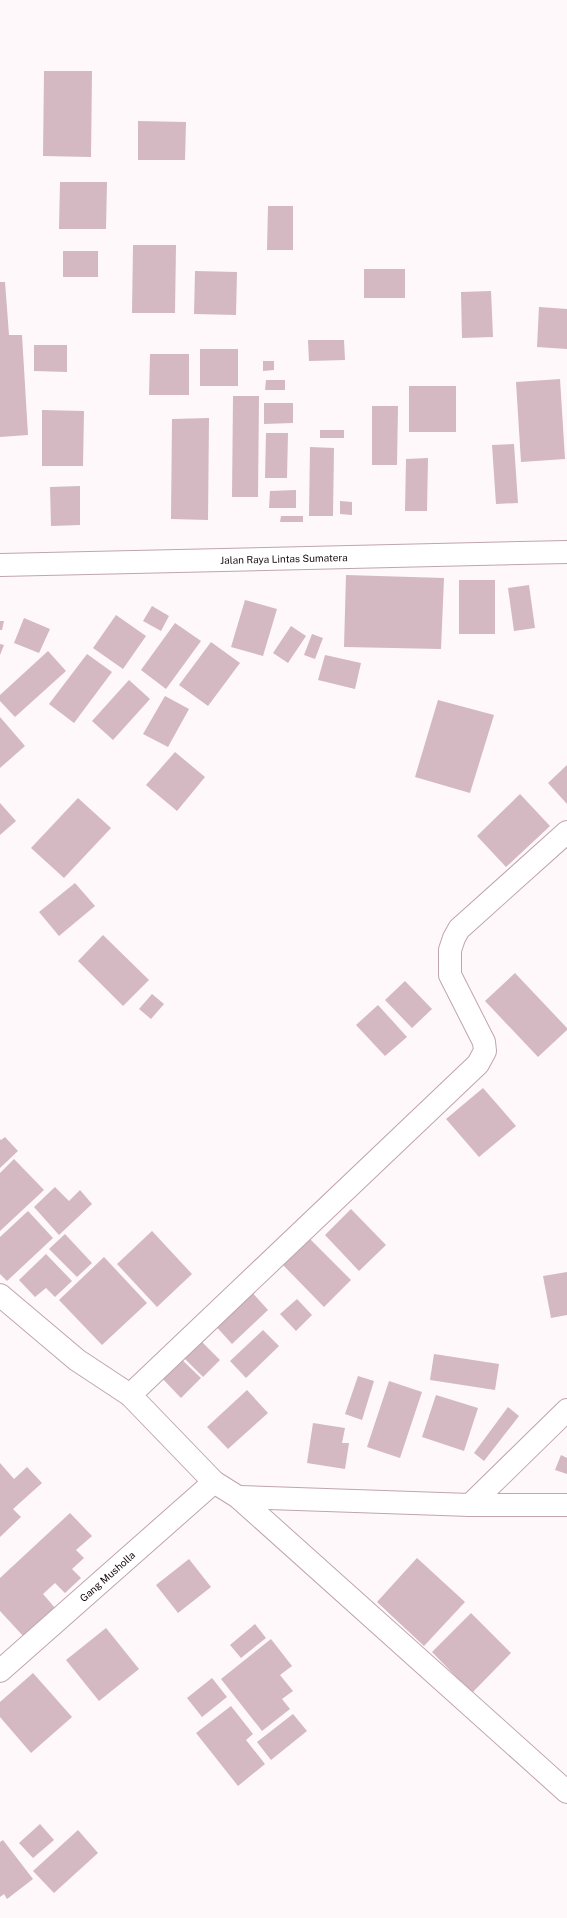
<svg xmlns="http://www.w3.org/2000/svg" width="567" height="1918" font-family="'Public Sans',sans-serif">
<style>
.building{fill:#d4b8c2}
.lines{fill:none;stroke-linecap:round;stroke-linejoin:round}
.minor-casing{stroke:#c0a4ae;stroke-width:24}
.highway-casing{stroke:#c0a4ae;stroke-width:24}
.minor{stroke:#fff;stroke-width:22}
.highway{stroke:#fff;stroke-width:22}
.labels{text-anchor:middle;stroke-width:3.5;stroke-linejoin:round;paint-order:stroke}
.street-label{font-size:10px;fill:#12080c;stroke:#fef8fa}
</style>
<rect width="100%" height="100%" fill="#fef8fa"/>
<g class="building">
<polygon points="44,71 92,71 91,157 43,156"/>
<polygon points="138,121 186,122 185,160 138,160"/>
<polygon points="60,182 107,182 106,229 59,229"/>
<polygon points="268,206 293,206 293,250 267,250"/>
<polygon points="133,245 176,245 175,313 132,313"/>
<rect x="63" y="251" width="35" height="26"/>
<rect x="364" y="269" width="41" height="29"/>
<polygon points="195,271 237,272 236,315 194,314"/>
<polygon points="0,282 5,282 9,335 22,335 28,435 0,437"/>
<polygon points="491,291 493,337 462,338 461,292"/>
<polygon points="539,307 567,309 567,349 537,347"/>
<polygon points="308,340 344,340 345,360 309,361"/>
<polygon points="34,345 67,345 67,372 34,371"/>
<rect x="200" y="349" width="38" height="37"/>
<polygon points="150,354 189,354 189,395 149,395"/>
<polygon points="263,361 274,361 274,370 263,371"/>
<polygon points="560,379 565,459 521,462 516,382"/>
<polygon points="266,380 285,380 285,390 265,390"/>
<rect x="409" y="386" width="47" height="46"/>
<polygon points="233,396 259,396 258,497 232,497"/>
<polygon points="264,403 293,403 293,423 264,424"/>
<polygon points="372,406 398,406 397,465 372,465"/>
<polygon points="42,410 84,411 83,466 42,466"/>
<polygon points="209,418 208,520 171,519 172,419"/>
<rect x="320" y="430" width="24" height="8"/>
<polygon points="266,433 288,433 287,478 265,478"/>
<polygon points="514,444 518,503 496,504 492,445"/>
<polygon points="310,447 334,448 333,516 309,516"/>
<polygon points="428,458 427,511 405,511 406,459"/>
<polygon points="80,486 80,525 51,526 50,487"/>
<polygon points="296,490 296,508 269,508 270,491"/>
<polygon points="340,501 352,502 352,515 340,514"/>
<polygon points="281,516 303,516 303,522 280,522"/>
<polygon points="346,575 444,578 441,649 344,647"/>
<rect x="459" y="580" width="36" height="54"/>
<polygon points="529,585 535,628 514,631 508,588"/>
<polygon points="245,600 277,609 263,656 231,647"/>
<polygon points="152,606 169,616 161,631 143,621"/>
<polygon points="116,615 146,636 123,669 93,648"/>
<polygon points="24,618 50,629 39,653 14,643"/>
<polygon points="0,621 4,621 2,630 0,630"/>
<polygon points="175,623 201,641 166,689 141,670"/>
<polygon points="291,626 306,636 288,663 273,653"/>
<polygon points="312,634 323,638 315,659 304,655"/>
<polygon points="211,642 240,663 208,706 179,685"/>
<polygon points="0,644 4,645 0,655"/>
<polygon points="48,651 66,671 15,717 0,701 0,695"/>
<polygon points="87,654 112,672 74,723 49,704"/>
<polygon points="325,655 361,663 355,689 318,680"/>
<polygon points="129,680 150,699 113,740 92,721"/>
<polygon points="165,696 189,709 168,747 143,734"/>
<polygon points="438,700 494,715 470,793 415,777"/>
<polygon points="0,717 25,746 0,768"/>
<polygon points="175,752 205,777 177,811 146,785"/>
<polygon points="567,765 567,804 548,783"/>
<polygon points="520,794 550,826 506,867 477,836"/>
<polygon points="78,798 111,828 64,878 31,848"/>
<polygon points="0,803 16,821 0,835"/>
<polygon points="75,883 95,906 59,936 39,912"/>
<polygon points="103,935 149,980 123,1006 78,961"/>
<polygon points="515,973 567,1028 567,1030 538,1057 485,1001"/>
<polygon points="405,981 432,1009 412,1028 385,1000"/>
<polygon points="152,994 164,1004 151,1019 139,1009"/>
<polygon points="378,1005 407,1037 385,1056 356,1025"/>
<polygon points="483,1088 516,1126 479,1157 446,1119"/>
<polygon points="5,1137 18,1151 0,1168 0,1139 1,1140"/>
<polygon points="14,1159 44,1190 0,1231 0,1173"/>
<polygon points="55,1187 69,1201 80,1190 92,1204 59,1235 34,1207"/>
<polygon points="351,1209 386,1245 359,1271 325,1235"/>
<polygon points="28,1211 53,1238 7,1281 0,1274 0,1237"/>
<polygon points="152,1231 192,1274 157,1307 117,1264"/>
<polygon points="65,1234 92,1263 77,1277 49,1249"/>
<polygon points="309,1238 351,1280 324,1307 282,1264"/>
<polygon points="46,1254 72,1281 55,1297 46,1288 35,1297 19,1280"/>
<polygon points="104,1257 147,1303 102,1345 59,1300"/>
<polygon points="567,1272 567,1315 551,1318 543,1276"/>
<polygon points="248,1288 268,1310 232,1344 212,1322"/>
<polygon points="297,1299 312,1315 296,1331 280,1314"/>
<polygon points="263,1330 279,1346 246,1378 230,1361"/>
<polygon points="197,1337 220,1360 203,1377 180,1354"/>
<polygon points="434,1354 499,1364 495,1390 430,1380"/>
<polygon points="178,1356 201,1378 181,1398 159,1375"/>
<polygon points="358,1376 374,1381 362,1420 345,1414"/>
<polygon points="389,1381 422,1392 400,1458 367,1447"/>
<polygon points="247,1390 268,1413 228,1449 207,1427"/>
<polygon points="436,1395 478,1408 464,1451 422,1437"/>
<polygon points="508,1407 519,1416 484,1461 474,1453"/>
<polygon points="313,1423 345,1428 342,1443 349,1443 345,1469 307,1463"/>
<polygon points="561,1455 567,1458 567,1474 555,1470"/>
<polygon points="0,1463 14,1479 27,1467 42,1483 13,1509 21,1517 0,1537"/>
<polygon points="70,1513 92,1536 76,1550 84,1558 72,1569 81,1578 65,1593 55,1583 43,1594 55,1608 24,1637 0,1611 0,1578"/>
<polygon points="417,1558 465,1602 424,1646 377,1602"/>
<polygon points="189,1559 211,1587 178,1613 156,1585"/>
<polygon points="471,1613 511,1653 472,1693 432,1652"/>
<polygon points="255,1624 266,1638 241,1658 230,1645"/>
<polygon points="106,1628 139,1669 99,1701 66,1660"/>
<polygon points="271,1639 292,1666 280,1675 293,1691 282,1699 290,1709 262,1731 221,1679"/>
<polygon points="33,1673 72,1717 31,1753 0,1717 0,1702"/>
<polygon points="212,1678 227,1697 202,1717 187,1698"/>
<polygon points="231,1706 253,1734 246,1740 265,1764 238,1786 196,1733"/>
<polygon points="293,1714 307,1731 271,1760 257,1742"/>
<polygon points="40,1824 54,1840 33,1858 19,1843"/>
<polygon points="78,1830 98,1853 54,1893 33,1871"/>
<polygon points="3,1840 33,1879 7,1899 4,1894 0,1897 0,1842"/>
</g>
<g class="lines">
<defs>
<g id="minor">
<polyline points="0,1295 77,1360 130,1395 214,1482 238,1497 567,1792"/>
<polyline points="130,1395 478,1064 485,1051 484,1042 450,975 450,950 454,938 459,929 567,832"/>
<polyline points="238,1497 470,1505 567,1505"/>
<polyline points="470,1505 567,1410"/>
<path id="s1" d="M0 1671 214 1482"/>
</g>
<g id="highway">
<path id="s2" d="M0 565 567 552"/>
</g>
</defs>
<use href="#minor" class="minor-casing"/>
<use href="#highway" class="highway-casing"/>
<use href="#minor" class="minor"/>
<use href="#highway" class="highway"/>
</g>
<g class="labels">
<g class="street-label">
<text dy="4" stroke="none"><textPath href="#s2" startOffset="284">Jalan Raya Lintas Sumatera</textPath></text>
<text dy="4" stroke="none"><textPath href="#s1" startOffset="143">Gang Musholla</textPath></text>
</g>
</g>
</svg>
